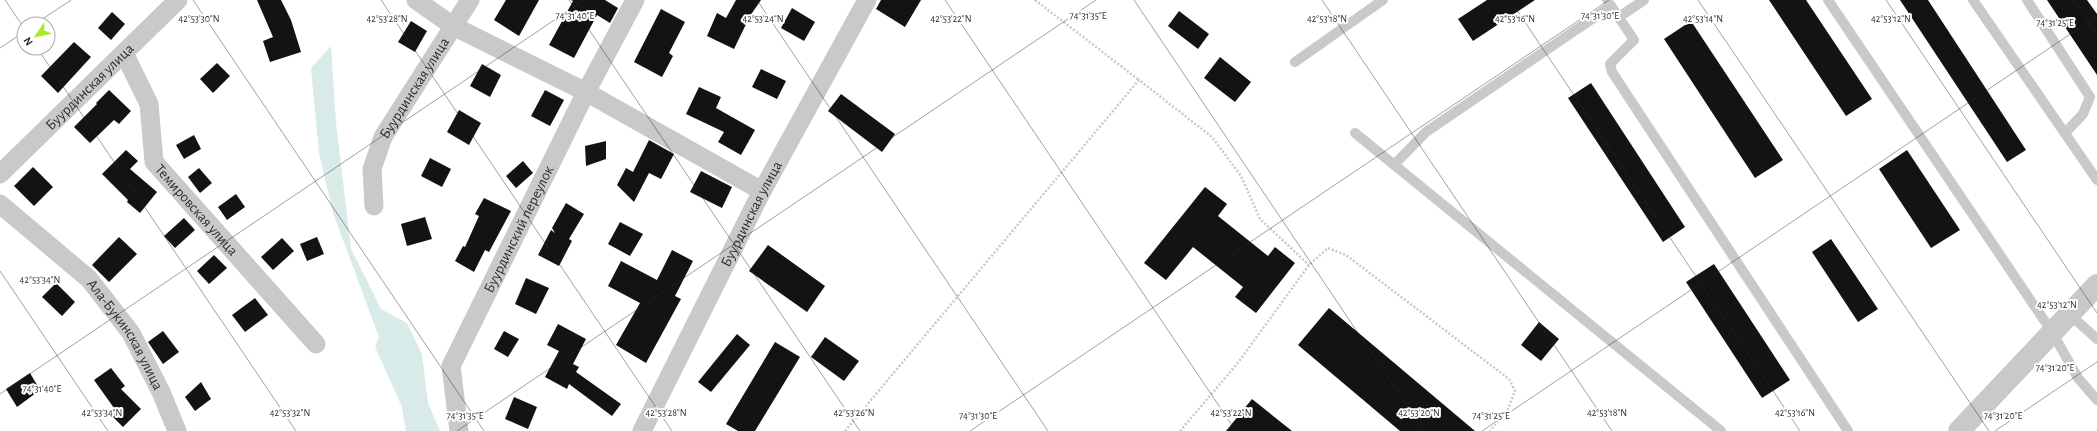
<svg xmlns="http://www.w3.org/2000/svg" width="2097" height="431" font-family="'Alegreya Sans',sans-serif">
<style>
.green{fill:#d9ebe8}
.building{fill:#131313}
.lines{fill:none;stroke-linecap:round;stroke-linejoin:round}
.path{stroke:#c9c9c9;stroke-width:2.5;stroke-dasharray:2 2;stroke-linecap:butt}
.service{stroke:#c9c9c9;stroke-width:10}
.minor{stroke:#c9c9c9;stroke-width:19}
.tertiary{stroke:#c9c9c9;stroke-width:22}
.ticks{fill:none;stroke:#2c2c2c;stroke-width:1;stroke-opacity:0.45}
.labels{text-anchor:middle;stroke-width:4;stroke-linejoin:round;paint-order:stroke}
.street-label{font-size:15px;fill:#2c2c2c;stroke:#fff}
.ticks-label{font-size:10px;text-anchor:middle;fill:#2c2c2c;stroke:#fff;stroke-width:4;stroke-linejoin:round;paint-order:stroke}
</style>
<rect width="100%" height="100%" fill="#fff"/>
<polygon class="green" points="331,46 336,123 351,249 381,309 407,323 422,354 428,403 440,431 406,431 402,407 375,347 379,337 333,213 319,153 311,68"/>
<g class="building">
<polygon points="257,0 281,0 291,20 301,52 270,62 263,41 273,37"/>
<polygon points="506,0 539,0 519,36 494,20"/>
<polygon points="571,0 605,0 618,8 610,23 597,15 574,58 549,45 573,1"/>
<polygon points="736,0 761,0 750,16 734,49 707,36 717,13 726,18"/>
<polygon points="881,0 921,0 905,27 876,9"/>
<polygon points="1487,0 1535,0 1473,41 1458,19"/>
<polygon points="1769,0 1806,0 1872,99 1846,116"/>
<polygon points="1900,0 1928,0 2026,150 2007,162"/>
<polygon points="2047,0 2087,0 2097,14 2097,75"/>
<polygon points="792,8 815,22 804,41 781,28"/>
<polygon points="661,9 685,22 669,53 673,56 662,77 634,62"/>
<polygon points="1179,11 1209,34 1198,49 1168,26"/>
<polygon points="112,12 125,24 111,40 98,28"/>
<polygon points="411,21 427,31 415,52 398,42"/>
<polygon points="1691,21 1783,160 1755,178 1664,39"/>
<polygon points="74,42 91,57 58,93 41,76"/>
<polygon points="1220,57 1251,82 1235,102 1204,78"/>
<polygon points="217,63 230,76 213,93 200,79"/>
<polygon points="482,64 501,75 490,97 470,86"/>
<polygon points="761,69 786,81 777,99 752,87"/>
<polygon points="1591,83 1685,227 1663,242 1568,98"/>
<polygon points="699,87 721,97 716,108 755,130 741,155 718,142 724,132 686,114"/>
<polygon points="109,90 131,111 119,124 114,120 90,143 74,127 97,104 96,103"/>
<polygon points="545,90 564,100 550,126 531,116"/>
<polygon points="841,94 895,134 882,152 828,111"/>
<polygon points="459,110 481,123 469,145 447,132"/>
<polygon points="194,135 201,149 184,159 176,145"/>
<polygon points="649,140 674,154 661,179 649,173 634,202 617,185 626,168 633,172"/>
<polygon points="606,141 606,159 586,166 585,146"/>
<polygon points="126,150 138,161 130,169 157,192 140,213 127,202 128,200 102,174"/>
<polygon points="1907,150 1960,230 1931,248 1879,169"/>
<polygon points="430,158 451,169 442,187 421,176"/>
<polygon points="523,161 533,173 516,188 506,176"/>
<polygon points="33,167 53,187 34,206 14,186"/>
<polygon points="199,168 212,183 200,193 188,177"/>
<polygon points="701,171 732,187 722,208 690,192"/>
<polygon points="1205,187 1227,204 1218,216 1268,256 1275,247 1295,263 1256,313 1235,297 1243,287 1193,247 1166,280 1144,263"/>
<polygon points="236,194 245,207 227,220 218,207"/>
<polygon points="484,198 511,211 489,252 485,250 474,272 455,261 463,246 465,247 479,216 475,214"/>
<polygon points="566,203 584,214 569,239 572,241 559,266 538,255 551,230 555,233 552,228"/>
<polygon points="425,217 432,239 407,246 401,224"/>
<polygon points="184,218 195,230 175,248 164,236"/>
<polygon points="620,222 643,234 630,256 608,244"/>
<polygon points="119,237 137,254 109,282 92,265"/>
<polygon points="317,237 324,254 307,261 300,244"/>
<polygon points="282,238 294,251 273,270 261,257"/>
<polygon points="1831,239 1878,309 1858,322 1812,252"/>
<polygon points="768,245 825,286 807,312 749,271"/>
<polygon points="672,250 693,261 675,296 681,299 646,363 616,345 640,303 608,286 621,261 657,280"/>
<polygon points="214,255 227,268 209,284 197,271"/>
<polygon points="1714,264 1790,380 1762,398 1686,282"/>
<polygon points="526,278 549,288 536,314 515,304"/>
<polygon points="56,283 75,302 62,316 42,297"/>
<polygon points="255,298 268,315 245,332 232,315"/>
<polygon points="1329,308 1475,431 1400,431 1298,345"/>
<polygon points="1539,322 1559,339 1541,361 1521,345"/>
<polygon points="558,324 586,339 573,364 579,367 576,372 621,404 612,416 569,384 567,389 545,377 559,351 547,345"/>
<polygon points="163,331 179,352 163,364 148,342"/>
<polygon points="504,331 519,339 508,357 494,349"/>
<polygon points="737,334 750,345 711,392 698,382"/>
<polygon points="825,337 859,361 844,381 811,357"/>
<polygon points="775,342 800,357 755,431 738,431 726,424"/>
<polygon points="111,368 125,386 121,389 141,409 123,427 109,413 114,408 94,380"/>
<polygon points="30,373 40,390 17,407 6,389"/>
<polygon points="201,382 211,399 195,411 185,397"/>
<polygon points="514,397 537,407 528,429 505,419"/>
<polygon points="1252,399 1292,431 1226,431"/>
</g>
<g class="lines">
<g class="path">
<polyline points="1035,0 1139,80"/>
<polyline points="845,431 1139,80 1212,137 1241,176 1260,219 1309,265"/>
<polyline points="1180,431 1237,364 1309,265 1328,248 1346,255 1509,379 1515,391 1508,409 1490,431"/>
</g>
<g class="service">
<polyline points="1607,0 1634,40 1610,64 1612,72 1848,431"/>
<polyline points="1828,0 2052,332 2078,378 2097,400"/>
<polyline points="1973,0 2097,180"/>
<polyline points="2027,0 2090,97 2083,114 2065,133"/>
<polyline points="1619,17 1644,0"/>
<polyline points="1295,62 1383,0"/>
<polyline points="1355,133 1721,431"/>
<polyline points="1394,165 1426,132 1611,6"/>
<polyline points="2069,314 2097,339"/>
</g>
<g class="minor">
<polyline points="416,0 453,26 586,92 762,191"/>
<path id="s1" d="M124 53 149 104 154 162 316 344"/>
<path id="s2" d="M0 174 178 0"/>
<path id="s3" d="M0 204 89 279 131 333 161 392 177 431"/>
<path id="s4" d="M374 206 372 169 383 137 470 0"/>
<path id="s5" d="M459 431 451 366 586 92 635 0"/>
<path id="s6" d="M642 431 762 191 867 0"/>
</g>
<polyline class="tertiary" points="1959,431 2097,285"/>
</g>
<path class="ticks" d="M5 0 24 28M193 0 484 431M381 0 672 431M569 0 860 431M757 0 1048 431M945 0 1236 431M1134 0 1424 431M1322 0 1612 431M1510 0 1800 431M1698 0 1989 431M1886 0 2097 313M2074 0 2097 34M35 24 71 0M0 48 24 32M37 48 296 431M0 271 108 431M0 394 584 0M457 431 1096 0M970 431 1609 0M1482 431 2097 16M1995 431 2097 362"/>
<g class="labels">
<g class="street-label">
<text dy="5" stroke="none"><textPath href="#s2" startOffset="125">Буурдинская улица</textPath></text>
<text dy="5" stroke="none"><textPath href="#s4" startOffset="129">Буурдинская улица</textPath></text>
<text dy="5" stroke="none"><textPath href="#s1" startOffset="179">Темировская улица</textPath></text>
<text dy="5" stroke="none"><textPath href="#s6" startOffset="243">Буурдинская улица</textPath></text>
<text dy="5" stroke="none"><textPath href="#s5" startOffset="218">Буурдинский переулок</textPath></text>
<text dy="5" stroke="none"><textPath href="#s3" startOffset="183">Ала-Букинская улица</textPath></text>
</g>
</g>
<g class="ticks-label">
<text x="575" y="19">74°31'40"E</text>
<text x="1088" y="19">74°31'35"E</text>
<text x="1600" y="19">74°31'30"E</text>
<text x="199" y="22">42°53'30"N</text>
<text x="387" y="22">42°53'28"N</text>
<text x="763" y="22">42°53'24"N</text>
<text x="951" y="22">42°53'22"N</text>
<text x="1327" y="22">42°53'18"N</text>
<text x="1515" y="22">42°53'16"N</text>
<text x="1703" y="22">42°53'14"N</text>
<text x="1891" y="22">42°53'12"N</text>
<text x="2055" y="26">74°31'25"E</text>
<text x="40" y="283">42°53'34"N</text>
<text x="2057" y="308">42°53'12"N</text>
<text x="2055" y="371">74°31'20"E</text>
<text x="42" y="392">74°31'40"E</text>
<text x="102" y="416">42°53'34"N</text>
<text x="290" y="416">42°53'32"N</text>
<text x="666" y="416">42°53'28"N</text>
<text x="854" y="416">42°53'26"N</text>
<text x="1231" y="416">42°53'22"N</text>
<text x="1419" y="416">42°53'20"N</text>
<text x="1607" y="416">42°53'18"N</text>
<text x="1795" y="416">42°53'16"N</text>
<text x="465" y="419">74°31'35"E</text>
<text x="978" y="419">74°31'30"E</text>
<text x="1491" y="419">74°31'25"E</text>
<text x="2003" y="419">74°31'20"E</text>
</g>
<g transform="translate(36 36) rotate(236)"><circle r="19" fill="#ffffff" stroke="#ababab"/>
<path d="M0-3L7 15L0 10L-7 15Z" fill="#a9ea27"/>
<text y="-6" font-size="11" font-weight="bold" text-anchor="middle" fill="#2c2c2c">N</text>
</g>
</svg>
